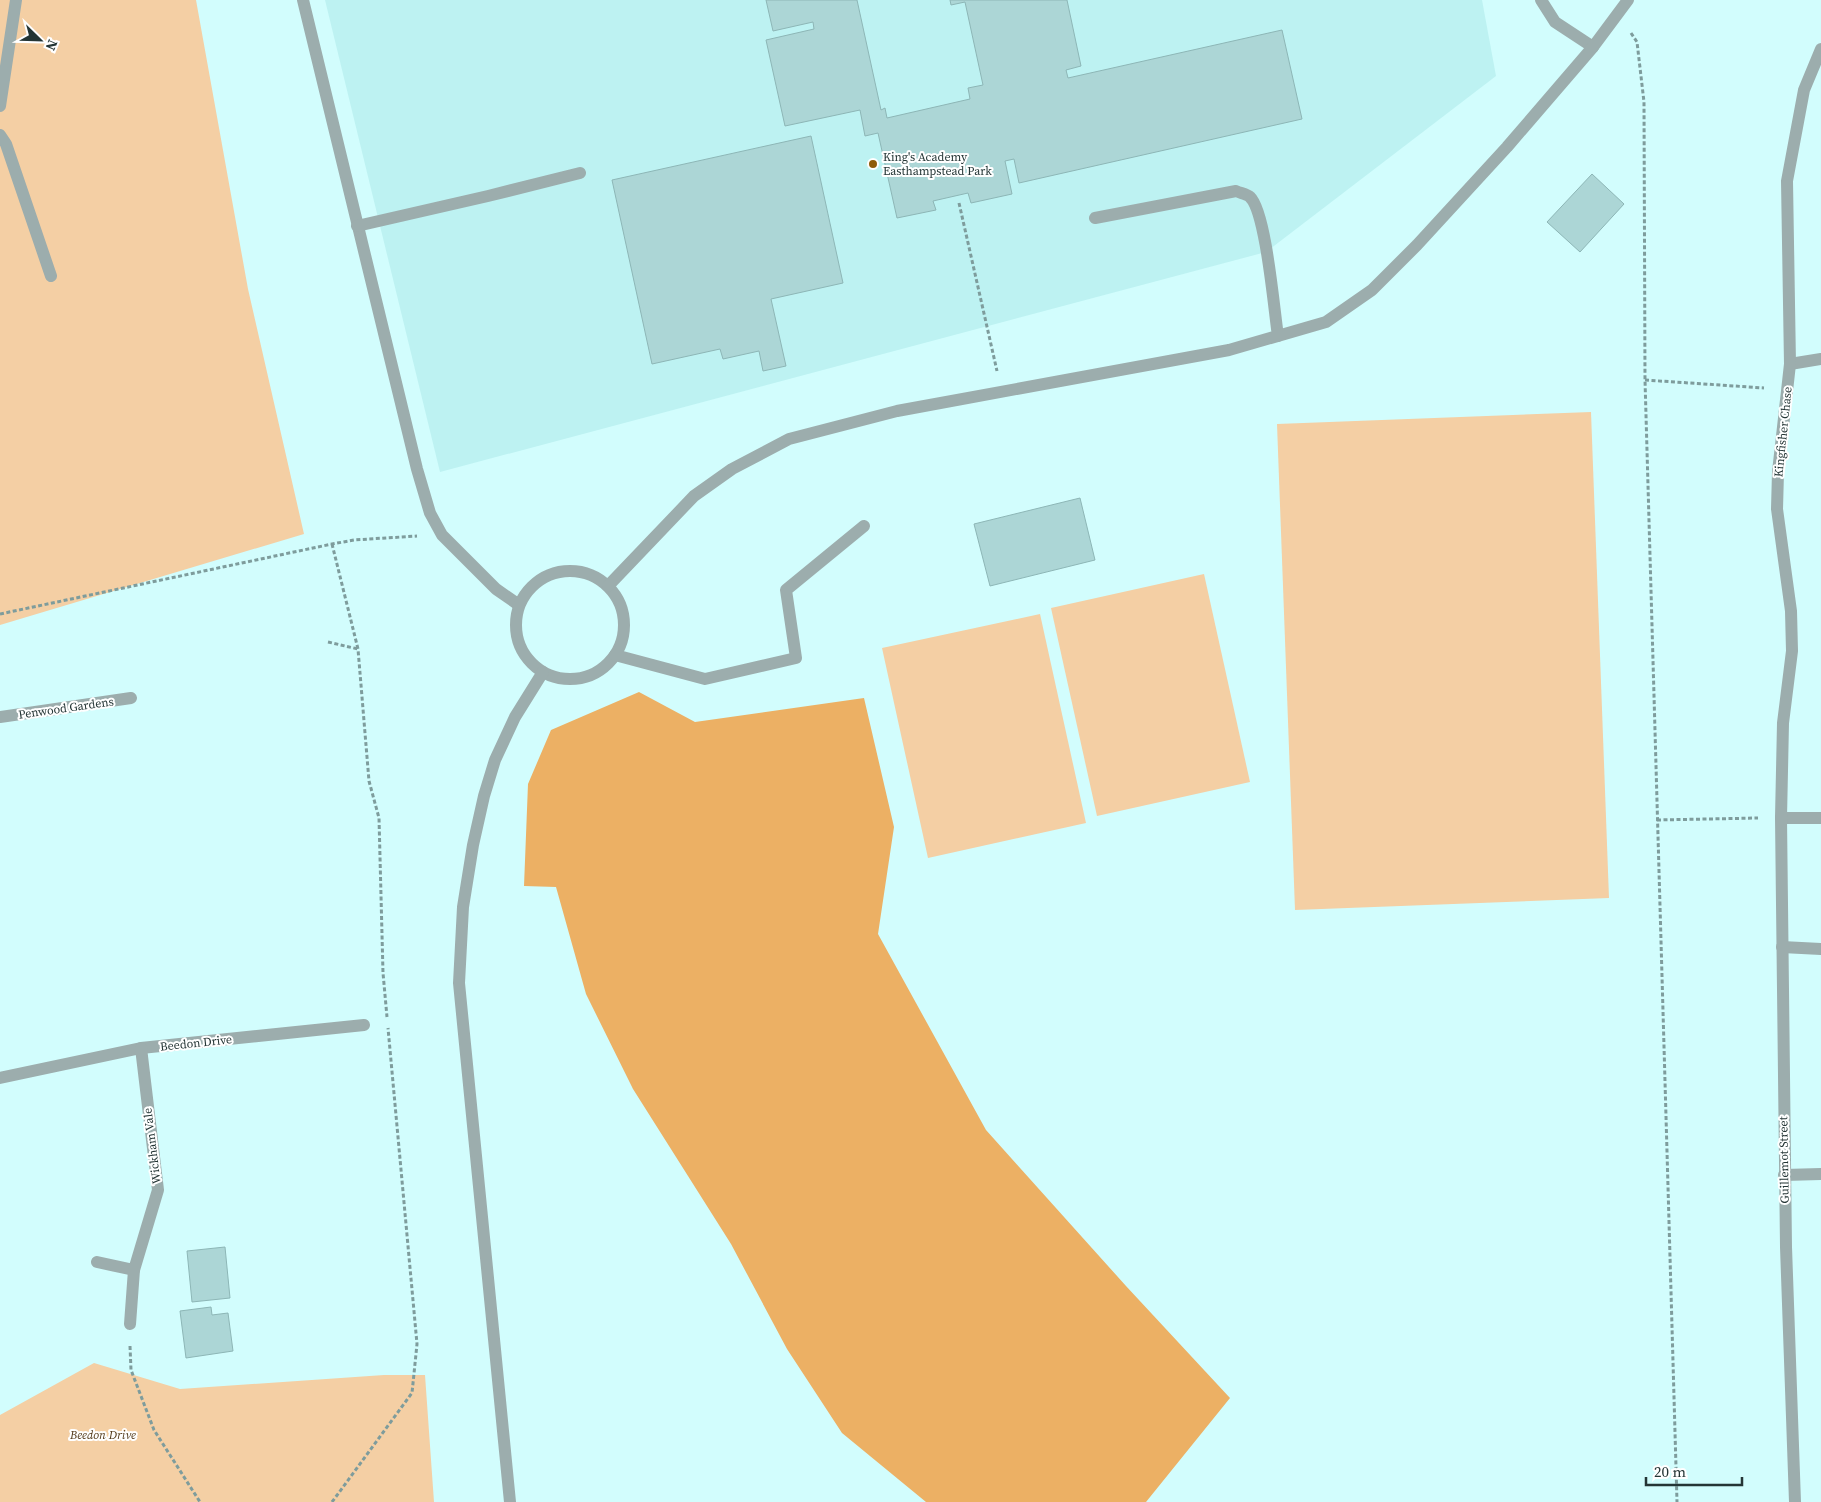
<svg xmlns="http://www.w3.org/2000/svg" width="1821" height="1502" font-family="'Source Serif 4',serif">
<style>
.built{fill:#bdf2f2}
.green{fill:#f4cfa4}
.forest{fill:#ecb064}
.building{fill:#acd6d6;stroke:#8db6b6}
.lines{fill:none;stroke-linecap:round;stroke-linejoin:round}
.path{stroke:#7e9c9c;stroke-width:3;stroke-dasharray:4 2.5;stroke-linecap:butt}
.minor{stroke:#9cadad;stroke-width:12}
.poi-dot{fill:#8e5c09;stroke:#fff;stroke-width:2}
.labels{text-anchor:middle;stroke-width:4;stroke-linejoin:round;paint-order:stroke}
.poi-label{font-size:12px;fill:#243535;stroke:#fff;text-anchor:start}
.street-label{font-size:12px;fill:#243535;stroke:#fff}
.park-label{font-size:12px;font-style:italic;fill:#533a1a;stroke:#fff}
</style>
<rect width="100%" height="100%" fill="#d2fdfd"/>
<polygon class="built" points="325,0 1482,0 1496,76 1266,252 440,472"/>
<g class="green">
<polygon points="0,0 196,0 248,289 304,534 0,625"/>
<polygon points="1591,412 1609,898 1295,910 1277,424"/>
<polygon points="1204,574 1250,782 1097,816 1051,608"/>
<polygon points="1040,614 1086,823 928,858 882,648"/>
<polygon points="94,1363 180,1389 384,1375 425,1375 434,1502 0,1502 0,1415"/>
</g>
<polygon class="forest" points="639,692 695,722 864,698 894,827 878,934 986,1130 1126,1286 1230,1398 1146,1502 926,1502 842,1433 787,1349 731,1244 633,1089 586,994 556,887 524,886 528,784 551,730"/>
<g class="building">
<polygon points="766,0 857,0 881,110 885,108 887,118 970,99 968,88 983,85 965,2 951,5 950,0 1067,0 1081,66 1066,70 1068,78 1282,30 1302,119 1019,183 1014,159 1005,161 1012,194 971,203 968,193 933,201 936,210 897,218 878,133 865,136 860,110 785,126 766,40 814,29 813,22 773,31"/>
<polygon points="811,136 843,283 771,299 786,366 763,371 759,351 723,359 720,349 652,364 612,180"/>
<polygon points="1592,174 1624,204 1580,252 1547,222"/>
<polygon points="1080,498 1095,560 990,586 974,524"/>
<polygon points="225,1247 230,1298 192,1302 187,1251"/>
<polygon points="211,1307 212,1315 228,1313 233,1351 186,1358 180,1311"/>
</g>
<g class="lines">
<g class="path">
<polyline points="1631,33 1637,42 1644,102 1645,380 1677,1502"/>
<polyline points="959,203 997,371"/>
<polyline points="1645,380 1764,388"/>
<polyline points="332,544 358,649 369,781 379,818 383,973 387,1017"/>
<polyline points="0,614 332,544 354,540 417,536"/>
<polyline points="328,642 358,649"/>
<polyline points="1657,820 1758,818"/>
<polyline points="130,1346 131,1370 154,1430 200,1502"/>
<polyline points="332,1502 412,1393 417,1344 388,1028"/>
</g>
<g class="minor">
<polyline points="303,0 417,469 430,513 442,535 496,589 519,605"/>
<polyline points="1541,0 1555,22 1593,47"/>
<polyline points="0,106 16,0"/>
<polyline points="0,135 6,144 51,276"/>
<path d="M1095 218 1236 191C1240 193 1247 194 1250 197 1266 212 1274 310 1278 336"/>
<polyline points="357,226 488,196 580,173"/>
<polyline points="1790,364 1821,359"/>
<circle cx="570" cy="625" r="54"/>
<polyline points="608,586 694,496 732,469 789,439 897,411 1229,350 1326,322 1372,290 1417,245 1507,147 1593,47 1628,0"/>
<polyline points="615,655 705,679 796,658 786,590 864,526"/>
<polyline points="0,717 131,698"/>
<polyline points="1781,818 1821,818"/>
<polyline points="1782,947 1821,949"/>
<polyline points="0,1078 141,1048 364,1025"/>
<polyline points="1784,1175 1821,1174"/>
<polyline points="97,1262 134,1270"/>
<polyline points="130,1324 134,1270 158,1190 141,1048"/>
<polyline points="510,1502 459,983 463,907 473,845 484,796 495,760 515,717 543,672"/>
<polyline points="1795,1502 1786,1247 1781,818 1783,723 1792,651 1791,611 1777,509 1778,472 1790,364 1787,181 1804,90 1821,49"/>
</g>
</g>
<circle class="poi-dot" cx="873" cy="164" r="5"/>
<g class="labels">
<g class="poi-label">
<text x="883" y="161">King's Academy<tspan x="883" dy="14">Easthampstead Park</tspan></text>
</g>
<g class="street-label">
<text transform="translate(1783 432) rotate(-84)" y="4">Kingfisher Chase</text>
<text transform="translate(66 708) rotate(-8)" y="4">Penwood Gardens</text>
<text transform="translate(196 1043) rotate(-6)" y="4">Beedon Drive</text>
<text transform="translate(152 1146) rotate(-97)" y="4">Wickham Vale</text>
<text transform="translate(1784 1160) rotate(-91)" y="4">Guillemot Street</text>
</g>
<g class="park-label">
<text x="103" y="1439">Beedon Drive</text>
</g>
</g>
<g transform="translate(40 40) rotate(113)" stroke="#ffffff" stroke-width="4" paint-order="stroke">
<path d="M0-4L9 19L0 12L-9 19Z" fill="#243535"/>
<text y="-8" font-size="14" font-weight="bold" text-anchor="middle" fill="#243535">N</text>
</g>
<path d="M1646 1477v8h96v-8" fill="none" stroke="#243535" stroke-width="2.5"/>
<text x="1654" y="1477" font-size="15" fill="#243535" stroke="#ffffff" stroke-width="4" paint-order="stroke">20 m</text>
</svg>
